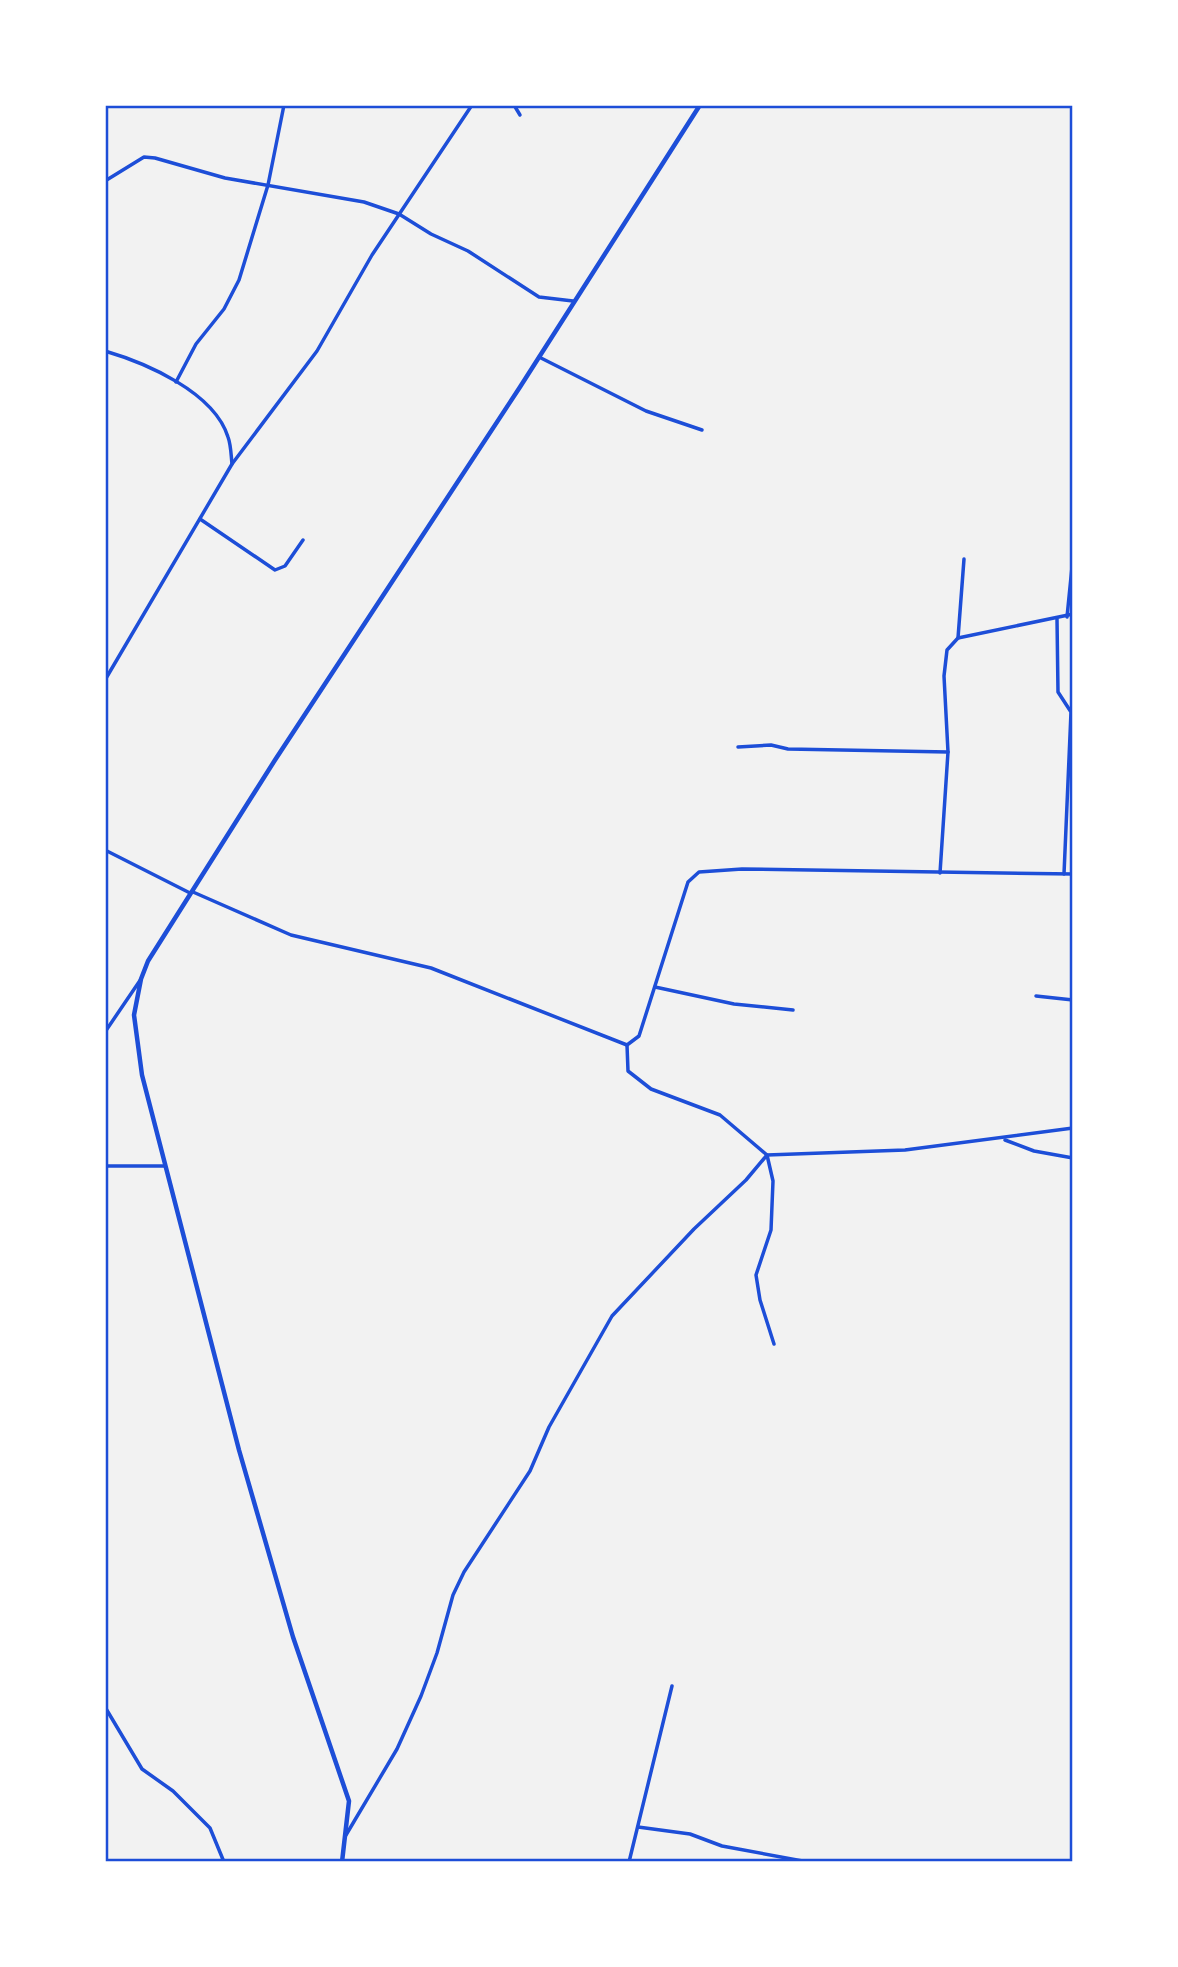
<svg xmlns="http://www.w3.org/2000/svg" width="1178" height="1967" font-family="Spectral,serif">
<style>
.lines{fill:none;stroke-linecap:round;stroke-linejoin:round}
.minor{stroke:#1d4ed8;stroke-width:3.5}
.tertiary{stroke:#1d4ed8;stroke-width:4.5}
.neatline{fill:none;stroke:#1d4ed8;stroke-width:2.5}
</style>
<rect width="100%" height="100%" fill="#f2f2f2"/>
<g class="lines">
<g class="minor">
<polyline points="514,105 520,115"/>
<polyline points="105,181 144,157 155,158 225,178 364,202 399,214 431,234 468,251 539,297 573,301"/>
<path d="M105 351C146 363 214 392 228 437 231 445 231 455 232 464"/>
<polyline points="539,357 646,411 702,430"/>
<polyline points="176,382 196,344 224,309 239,280 268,185 284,105"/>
<polyline points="200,519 275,570 285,566 303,540"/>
<polyline points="1067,617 1073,557"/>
<polyline points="1057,619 1058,692 1071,712 1064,874"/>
<polyline points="958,638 964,559"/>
<polyline points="105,680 232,464 317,351 372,255 472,105"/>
<polyline points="738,747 771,745 788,749 948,752"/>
<polyline points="105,850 190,893"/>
<polyline points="940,873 948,752 944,676 947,650 958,638 1073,614"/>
<polyline points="193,892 291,935 431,968 627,1045 639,1036 688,882 699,872 742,869 1073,874"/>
<polyline points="655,987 734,1004 793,1010"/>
<polyline points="1036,996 1073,1000"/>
<polyline points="105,1032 141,979"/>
<polyline points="627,1045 628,1071 651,1089 720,1115 767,1155 773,1181 771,1230 756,1275 760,1300 774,1344"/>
<polyline points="1005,1140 1034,1151 1073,1158"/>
<polyline points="105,1166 164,1166"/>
<polyline points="105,1707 142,1769 173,1791 210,1828 224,1862"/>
<polyline points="638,1827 690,1834 722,1846 808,1862"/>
<polyline points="346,1835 397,1749 421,1696 437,1653 453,1595 464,1572 530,1471 549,1427 612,1316 694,1229 746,1180 767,1155 905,1150 1073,1128"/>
<polyline points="629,1862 672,1686"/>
</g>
<polyline class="tertiary" points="342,1862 349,1801 293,1637 239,1450 142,1075 134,1015 141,979 148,961 275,760 520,387 700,105"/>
</g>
<rect width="1178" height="1967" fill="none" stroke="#ffffff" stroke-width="214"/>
<rect x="107" y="107" width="964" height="1753" class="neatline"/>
</svg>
